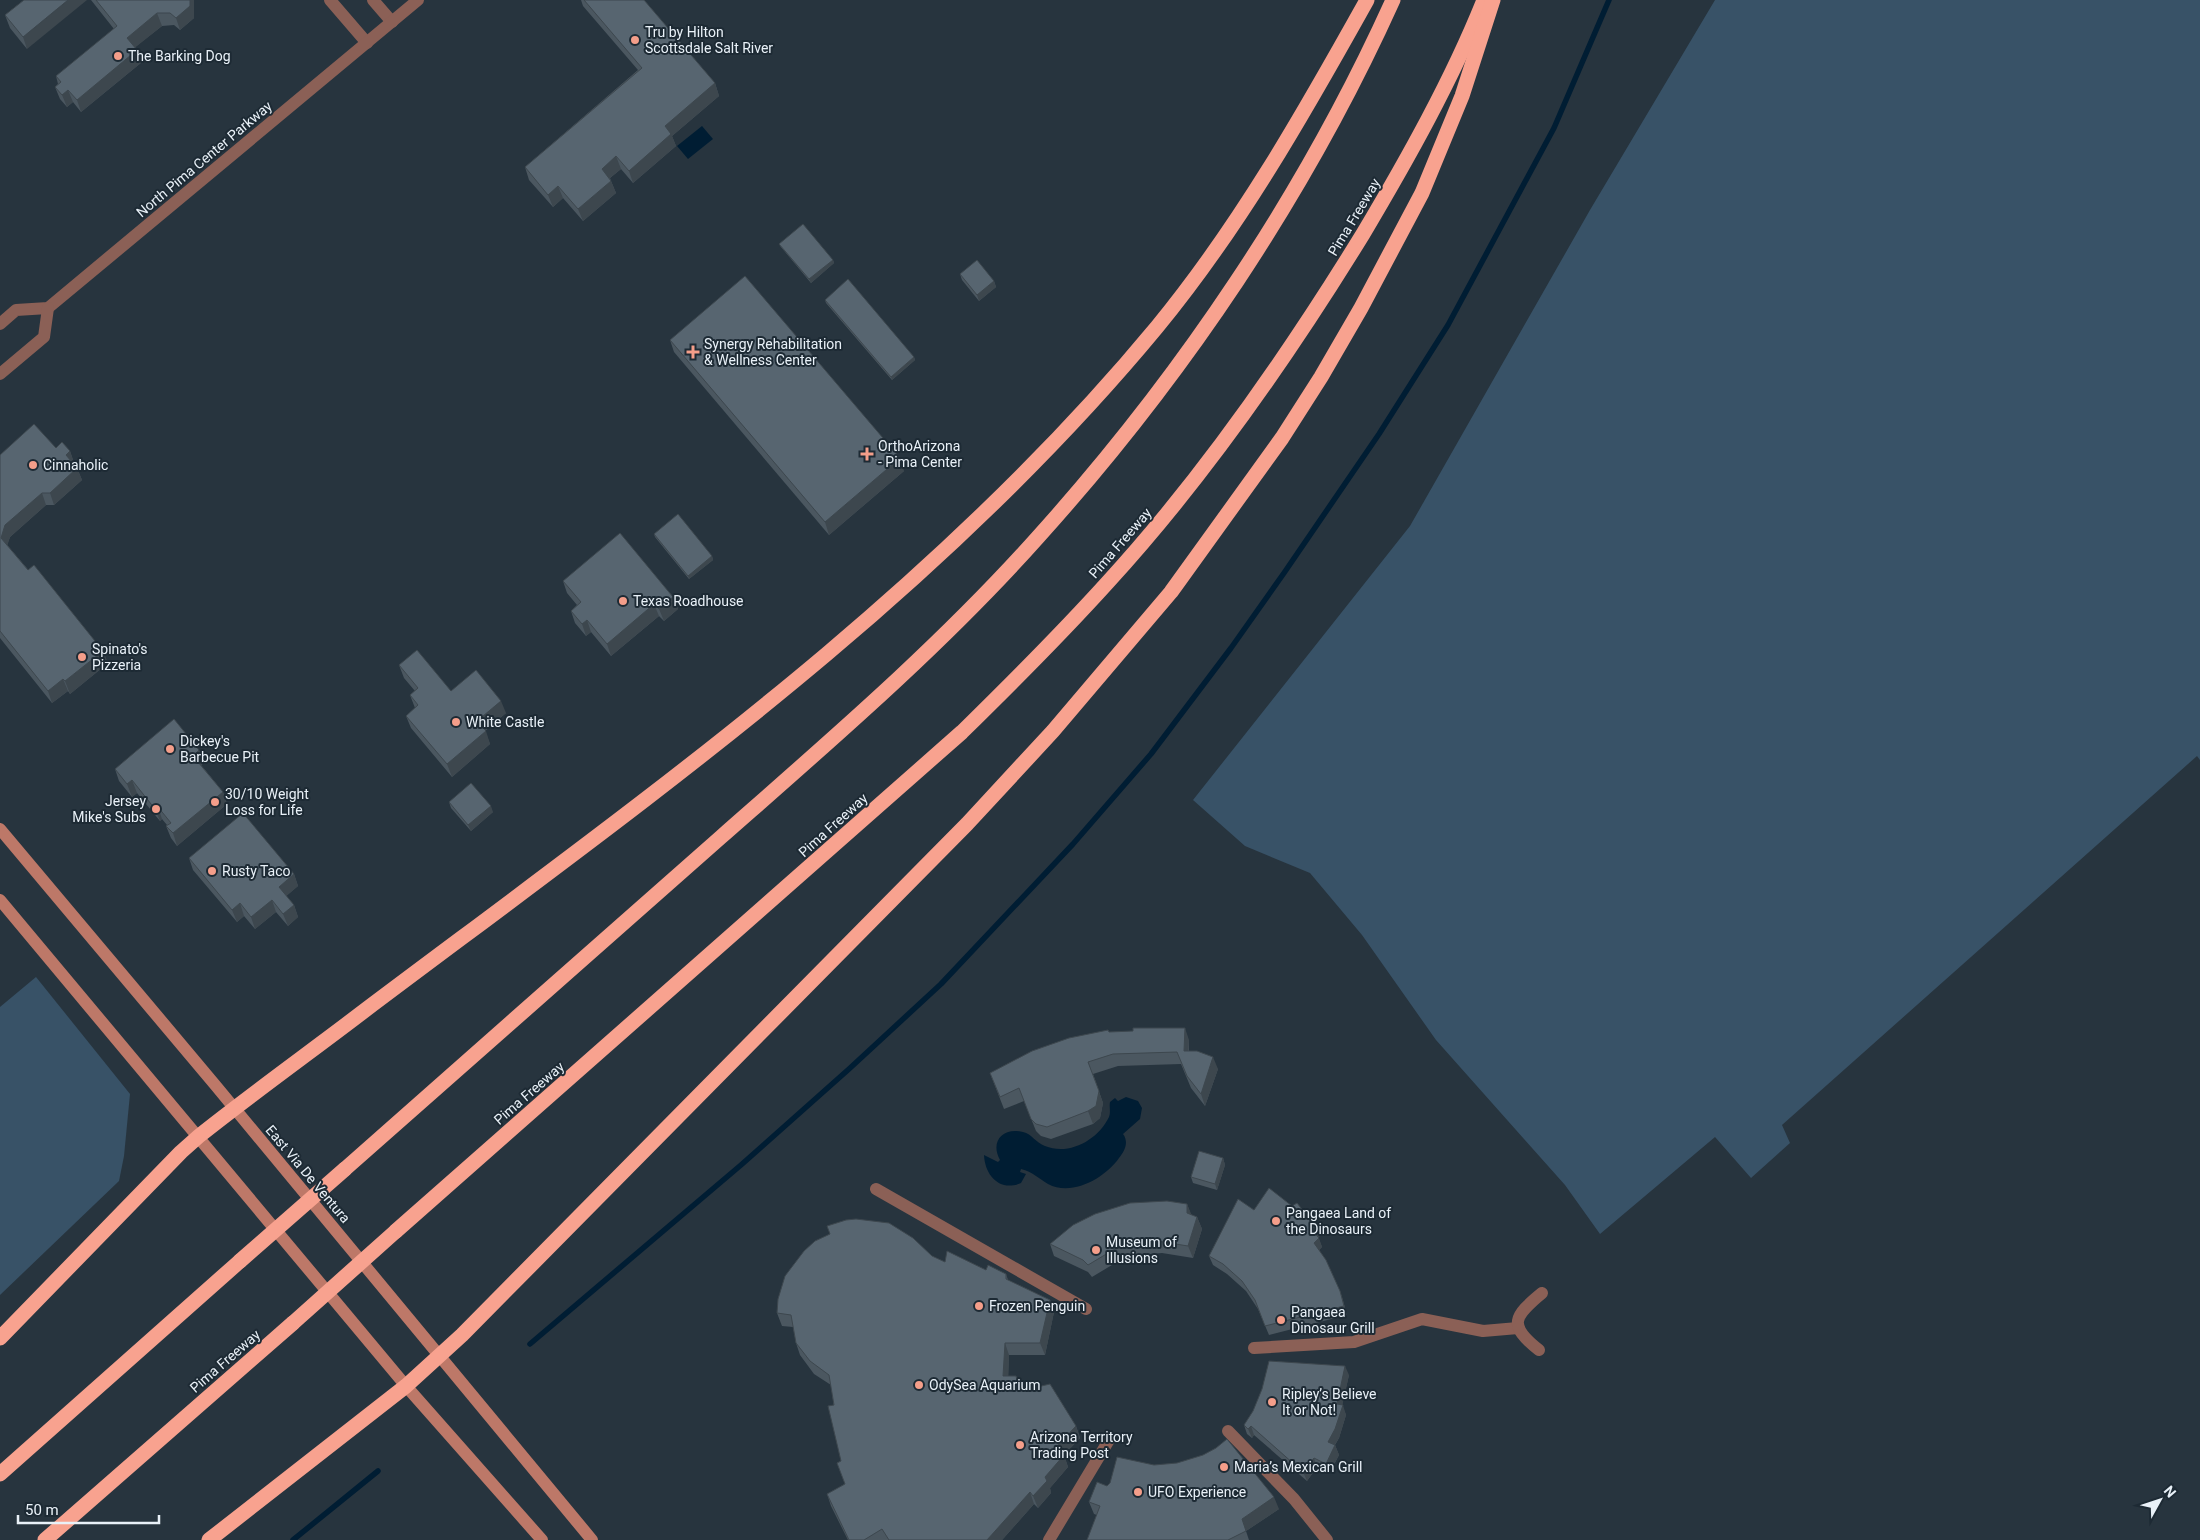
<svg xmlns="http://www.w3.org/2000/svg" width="2200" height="1540" font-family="Roboto,sans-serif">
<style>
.green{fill:#385267}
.water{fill:#001d33}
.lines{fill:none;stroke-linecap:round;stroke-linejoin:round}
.stream{stroke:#001d33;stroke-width:5.5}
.street{stroke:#8b6056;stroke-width:12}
.secondary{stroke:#bd7868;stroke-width:12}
.highway{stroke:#f8a28f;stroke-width:15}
.highway-bridge{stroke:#f8a28f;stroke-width:15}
.wall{fill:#4b5760}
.shaded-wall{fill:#3d474e}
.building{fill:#576570;stroke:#3d474e}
.poi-dot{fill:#f49e8a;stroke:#1d2a34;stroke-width:2}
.labels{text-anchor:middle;stroke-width:4;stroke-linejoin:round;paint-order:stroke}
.poi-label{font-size:14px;fill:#e9f1f8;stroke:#1d2a34;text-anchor:start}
.street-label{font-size:14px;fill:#e9f1f8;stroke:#1d2a34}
</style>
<rect width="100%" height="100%" fill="#27343e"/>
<g class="green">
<polygon points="1715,0 2200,0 2200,760 2197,756 1782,1125 1790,1143 1751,1178 1715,1137 1600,1234 1565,1185 1436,1040 1362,935 1310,873 1245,846 1193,800 1410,526 1590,210"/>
<polygon points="36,977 130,1094 124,1156 119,1181 0,1295 0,1007"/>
</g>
<g class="water">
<polygon points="702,126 713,139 688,159 677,146"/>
<path d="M1126 1097 1138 1101 1142 1108 1140 1119 1123 1134C1129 1142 1125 1151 1119 1158 1105 1178 1072 1197 1048 1184 1038 1178 1033 1172 1021 1169L1020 1172 1026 1174 1021 1183C1000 1192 985 1176 984 1155L998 1162 1000 1160C990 1142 1002 1127 1023 1132 1032 1134 1036 1143 1045 1146 1069 1156 1098 1140 1109 1117 1111 1112 1109 1107 1110 1102L1115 1098 1118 1101Z"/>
</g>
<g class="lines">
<g class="stream">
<polyline points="530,1344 741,1165 849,1069 941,984 1073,844 1151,754 1231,648 1284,573 1379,434 1448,325 1554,128 1609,0"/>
<polyline points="293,1540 378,1471"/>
</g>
<g class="street">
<polyline points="330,0 367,43"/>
<polyline points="373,0 392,22"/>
<polyline points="0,324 16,310 48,308 418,0"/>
<polyline points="0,374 44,337 48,308"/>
<polyline points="876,1189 1086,1309"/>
<polyline points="1254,1348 1354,1342 1422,1319 1483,1331 1518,1328"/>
<path d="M1539 1350C1507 1325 1514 1316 1542 1293"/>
<polyline points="1228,1431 1294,1499 1327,1540"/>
<polyline points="1049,1540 1109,1440"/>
</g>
<g class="secondary">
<polyline points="0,829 216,1086 592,1540"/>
<polyline points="0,900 406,1386 542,1540"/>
</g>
<g class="highway">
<path d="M345 1169C471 1059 596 948 721 837 830 741 942 645 1039 536 1182 377 1305 195 1393 0"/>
<path d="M396 1231 962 732C1012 683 1061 634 1108 582 1205 476 1288 356 1363 234 1407 160 1452 80 1484 0"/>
<path d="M0 1338 181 1152 199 1136C253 1093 309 1053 364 1011 643 801 933 598 1157 327 1240 226 1304 113 1367 0"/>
<polyline points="0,1474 240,1261"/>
<polyline points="45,1540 293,1323"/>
<polyline points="209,1540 406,1386 462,1335 967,824 1053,731 1171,592 1282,438 1321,377 1361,308 1422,193 1462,96 1493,0"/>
</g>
<g class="highway-bridge">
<polyline points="240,1261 345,1169"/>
<polyline points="293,1323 396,1231"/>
</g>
</g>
<g class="wall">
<polygon points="24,0 27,49 10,28 5,15"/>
<polygon points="91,0 194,0 194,18 180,30 174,25 162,26 135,47 142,62 81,112 73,102 67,107 60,99 55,87 58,84 56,76 114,29"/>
<polygon points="581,0 644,0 715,83 719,96 672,136 676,146 633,183 621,169 610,178 611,181 616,193 583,221 563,198 553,207 529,180 525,167 638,70 583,6"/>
<polygon points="779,244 833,260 834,263 811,283 781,247"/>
<polygon points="960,274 994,281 996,287 979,301 962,280"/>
<polygon points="825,300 914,357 915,360 892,380 826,303"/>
<polygon points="670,340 904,471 829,535 674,352"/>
<polygon points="56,448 70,451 74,463 74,464 77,468 82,480 54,505 46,505 10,537 7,545 108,663 70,694 68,691 52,703 0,638 0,455"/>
<polygon points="654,534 712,556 713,560 689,579 655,537"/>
<polygon points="563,581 673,597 678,609 664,621 659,616 611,656 591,632 586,636 575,623 571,611 577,605 567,593"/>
<polygon points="399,665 451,691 506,713 485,731 490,744 452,777 411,728 406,716 415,708 410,695 415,691 404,678"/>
<polygon points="199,750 204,763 201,765 223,792 227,804 177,846 171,838 166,826 167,825 162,819 160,821 137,793 132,797 119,781 115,769"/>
<polygon points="449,802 493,812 471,831 451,808"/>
<polygon points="189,858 294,874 298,886 286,896 294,905 298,917 288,926 276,912 255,929 244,916 237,922 193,870"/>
<polygon points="1109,1032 1189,1040 1189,1051 1218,1069 1205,1106 1191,1088 1181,1064 1118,1066 1093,1074 1103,1103 1100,1118 1093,1124 1051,1139 1041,1136 1036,1131 1024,1101 1004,1109 990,1073"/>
<polygon points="1223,1158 1225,1165 1217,1190 1193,1183 1191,1177"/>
<polygon points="1187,1204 1191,1215 1197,1217 1202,1229 1193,1258 1162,1253 1138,1255 1117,1262 1092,1277 1088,1272 1054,1256 1050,1244"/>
<polygon points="1320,1236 1318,1237 1322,1247 1319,1250 1340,1291 1347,1315 1269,1335 1258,1309 1246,1291 1227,1274 1213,1265 1209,1256"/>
<polygon points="932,1256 945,1262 1006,1274 1008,1280 1050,1300 1054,1312 1045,1355 1009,1355 1008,1376 1021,1388 1021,1391 1076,1426 1080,1438 1064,1455 1068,1467 1050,1488 1051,1493 1038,1508 1034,1504 1002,1540 848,1540 831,1506 827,1494 845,1484 837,1463 841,1461 831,1385 814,1374 800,1355 796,1343 793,1327 782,1326 777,1313"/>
<polygon points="1349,1375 1342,1405 1346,1415 1339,1438 1335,1445 1339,1455 1329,1474 1317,1467 1307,1481 1254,1435 1252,1438 1247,1434 1244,1425"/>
<polygon points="1107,1486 1279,1509 1246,1531 1249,1540 1087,1540 1097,1515 1094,1514 1089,1502"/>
</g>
<g class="shaded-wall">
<polygon points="68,0 87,0 27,49 23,37"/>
<polygon points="190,0 194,0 194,18 180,30 176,18"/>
<polygon points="157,13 162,26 132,50 127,38"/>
<polygon points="137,50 142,62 81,112 77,100"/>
<polygon points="715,83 719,96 672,136 676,146 633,183 629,171 665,126"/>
<polygon points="68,90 73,102 67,107 62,95"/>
<polygon points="616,156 621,169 606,181 602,169"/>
<polygon points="611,181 616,193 583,221 578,209"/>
<polygon points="558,186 563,198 553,207 548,195"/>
<polygon points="833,260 834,263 811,283 809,279"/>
<polygon points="994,281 996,287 979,301 977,295"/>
<polygon points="914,357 915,360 892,380 891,377"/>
<polygon points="70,451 74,463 70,467 66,455"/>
<polygon points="900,458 904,471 829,535 825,522"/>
<polygon points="77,468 82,480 54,505 50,493"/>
<polygon points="42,493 46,505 10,537 6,550 1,538 5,525"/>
<polygon points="712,556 713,560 689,579 688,576"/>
<polygon points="673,597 678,609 664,621 659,609"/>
<polygon points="654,604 659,616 611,656 607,644"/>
<polygon points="587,620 591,632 586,636 582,624"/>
<polygon points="103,651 108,663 70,694 65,681"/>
<polygon points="63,679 68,691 52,703 48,691"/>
<polygon points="501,701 506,713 482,733 477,721"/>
<polygon points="486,731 490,744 452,777 447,764"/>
<polygon points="199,750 204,763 197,768 193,756"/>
<polygon points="132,780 137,793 132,797 127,784"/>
<polygon points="223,792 227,804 177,846 173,833"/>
<polygon points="491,806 493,812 471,831 468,825"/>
<polygon points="158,807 162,819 160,821 155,809"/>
<polygon points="294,874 298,886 283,899 279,887"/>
<polygon points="272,900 276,912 255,929 251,917"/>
<polygon points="240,903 244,916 237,922 232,910"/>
<polygon points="294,905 298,917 288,926 283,914"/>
<polygon points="1185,1028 1189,1040 1188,1063 1184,1051"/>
<polygon points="1213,1057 1218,1069 1205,1106 1201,1094"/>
<polygon points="1088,1062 1103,1103 1100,1118 1093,1124 1088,1111"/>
<polygon points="1223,1158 1225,1165 1217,1190 1215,1184"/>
<polygon points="1187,1204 1192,1216 1187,1213"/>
<polygon points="1197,1217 1202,1229 1193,1258 1188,1246"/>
<polygon points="1316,1227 1320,1236 1316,1239 1312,1230"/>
<polygon points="1319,1238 1322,1247 1317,1252 1314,1243"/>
<polygon points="1340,1291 1343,1300 1347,1315 1344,1306"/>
<polygon points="1050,1300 1054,1312 1045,1355 1040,1343"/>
<polygon points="1005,1343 1009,1355 1008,1389 1003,1376"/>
<polygon points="1345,1366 1349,1375 1341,1411 1343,1405 1346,1415 1339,1438 1331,1451 1328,1442 1337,1404"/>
<polygon points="1016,1376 1021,1388 1024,1404 1020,1391"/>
<polygon points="1076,1426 1080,1438 1064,1455 1068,1467 1050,1488 1051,1493 1038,1508 1033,1496 1045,1477 1057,1446"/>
<polygon points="1251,1426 1254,1435 1252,1438 1248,1429"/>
<polygon points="1335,1445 1339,1455 1329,1474 1326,1464"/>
<polygon points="1314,1458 1317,1467 1307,1481 1303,1472"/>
<polygon points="1030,1492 1034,1504 1002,1540 987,1540"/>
<polygon points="1274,1497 1279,1509 1246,1531 1249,1540 1242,1519"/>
</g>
<g class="building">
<polygon points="24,0 68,0 23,37 5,15"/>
<polygon points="96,0 190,0 190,6 176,18 170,13 157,13 127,38 137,50 77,100 68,90 62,95 55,87 61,82 56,76 117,26"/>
<polygon points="584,0 644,0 715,83 665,126 671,134 629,171 616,156 602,169 611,181 578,209 558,186 548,195 525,167 642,68"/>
<polygon points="803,224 833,260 809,279 779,244"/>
<polygon points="977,260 994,281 977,295 960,274"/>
<polygon points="745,276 900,458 825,522 670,340"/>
<polygon points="848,279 914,357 891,377 825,300"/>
<polygon points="34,424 56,448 62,442 70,451 66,455 77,468 50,493 42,493 5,525 1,538 28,570 34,565 103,651 65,681 63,679 48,691 0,631 0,455"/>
<polygon points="678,514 712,556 688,576 654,534"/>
<polygon points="620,533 673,597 659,609 654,604 607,644 587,620 582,624 571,611 581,602 563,581"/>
<polygon points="417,650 451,691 476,670 501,701 477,721 486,731 447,764 406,716 418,705 410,695 418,688 399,665"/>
<polygon points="174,719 199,750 193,756 223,792 173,833 166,826 171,823 158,807 155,809 132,780 127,784 115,769"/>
<polygon points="471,783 491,806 468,825 449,802"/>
<polygon points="243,813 294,874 279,887 294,905 283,914 272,900 251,917 240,903 232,910 189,858"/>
<polygon points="1133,1028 1185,1028 1184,1051 1197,1051 1213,1057 1201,1094 1187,1076 1177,1052 1113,1054 1088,1062 1099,1091 1096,1106 1088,1111 1047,1127 1036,1124 1031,1119 1019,1088 1000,1097 990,1073 1032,1051 1069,1038 1108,1030 1109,1032 1133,1031"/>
<polygon points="1199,1151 1223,1158 1215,1184 1191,1177"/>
<polygon points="1269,1188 1292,1206 1297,1203 1316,1227 1312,1230 1319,1238 1314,1243 1326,1260 1340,1291 1344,1306 1265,1326 1255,1300 1242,1281 1223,1264 1209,1256 1238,1199 1254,1210"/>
<polygon points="1167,1201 1187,1204 1187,1213 1197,1217 1188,1246 1157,1241 1134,1243 1113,1250 1088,1265 1083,1260 1050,1244 1073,1225 1095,1214 1130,1203"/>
<polygon points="856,1219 889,1223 913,1238 932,1256 945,1262 947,1251 986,1270 988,1265 1006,1274 1006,1279 1050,1300 1040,1343 1005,1343 1003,1376 1016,1376 1020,1391 1050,1384 1076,1426 1057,1446 1064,1455 1045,1477 1047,1481 1033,1496 1030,1492 987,1540 889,1540 882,1529 864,1540 849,1540 827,1494 845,1484 837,1463 841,1461 828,1406 834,1405 829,1375 810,1361 796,1343 791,1315 777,1313 778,1299 785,1276 804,1251 815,1241 830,1234 827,1226 846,1220"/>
<polygon points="1269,1361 1345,1366 1337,1404 1343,1405 1335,1429 1328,1442 1335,1445 1326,1464 1314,1458 1303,1472 1251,1426 1248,1429 1244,1425 1253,1411 1262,1389"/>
<polygon points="1227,1439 1274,1497 1242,1519 1246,1531 1228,1540 1087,1540 1100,1506 1089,1502 1097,1482 1107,1486 1110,1483 1117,1457 1154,1465 1177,1463 1203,1455 1216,1448"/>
</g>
<g class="poi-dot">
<circle cx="635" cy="40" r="5"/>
<circle cx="118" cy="56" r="5"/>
<path d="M690.5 344.5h5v5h5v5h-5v5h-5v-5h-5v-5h5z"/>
<path d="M864.5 446.5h5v5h5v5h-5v5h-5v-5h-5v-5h5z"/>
<circle cx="33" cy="465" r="5"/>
<circle cx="623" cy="601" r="5"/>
<circle cx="82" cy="657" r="5"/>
<circle cx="456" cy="722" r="5"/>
<circle cx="170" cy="749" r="5"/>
<circle cx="215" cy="802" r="5"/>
<circle cx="156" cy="809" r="5"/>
<circle cx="212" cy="871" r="5"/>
<circle cx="1276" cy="1221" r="5"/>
<circle cx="1096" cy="1250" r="5"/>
<circle cx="979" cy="1306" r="5"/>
<circle cx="1281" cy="1320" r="5"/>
<circle cx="919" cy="1385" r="5"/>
<circle cx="1272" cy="1402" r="5"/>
<circle cx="1020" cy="1445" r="5"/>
<circle cx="1224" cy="1467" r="5"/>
<circle cx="1138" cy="1492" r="5"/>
</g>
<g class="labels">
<g class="poi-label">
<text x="645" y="37">Tru by Hilton<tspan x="645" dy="16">Scottsdale Salt River</tspan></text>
<text x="128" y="61">The Barking Dog</text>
<text x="704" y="349">Synergy Rehabilitation<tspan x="704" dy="16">&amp; Wellness Center</tspan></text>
<text x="878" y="451">OrthoArizona<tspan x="878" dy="16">- Pima Center</tspan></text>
<text x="43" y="470">Cinnaholic</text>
<text x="633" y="606">Texas Roadhouse</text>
<text x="92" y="654">Spinato's<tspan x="92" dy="16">Pizzeria</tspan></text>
<text x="466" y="727">White Castle</text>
<text x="180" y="746">Dickey's<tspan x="180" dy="16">Barbecue Pit</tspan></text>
<text x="225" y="799">30/10 Weight<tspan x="225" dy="16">Loss for Life</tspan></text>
<text x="146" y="806" text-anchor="end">Jersey<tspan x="146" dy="16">Mike's Subs</tspan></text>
<text x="222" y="876">Rusty Taco</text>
<text x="1286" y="1218">Pangaea Land of<tspan x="1286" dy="16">the Dinosaurs</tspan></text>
<text x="1106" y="1247">Museum of<tspan x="1106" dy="16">Illusions</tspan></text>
<text x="989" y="1311">Frozen Penguin</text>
<text x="1291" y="1317">Pangaea<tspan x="1291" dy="16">Dinosaur Grill</tspan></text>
<text x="929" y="1390">OdySea Aquarium</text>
<text x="1282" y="1399">Ripley’s Believe<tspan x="1282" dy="16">It or Not!</tspan></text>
<text x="1030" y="1442">Arizona Territory<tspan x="1030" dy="16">Trading Post</tspan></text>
<text x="1234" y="1472">Maria’s Mexican Grill</text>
<text x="1148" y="1497">UFO Experience</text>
</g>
<g class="street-label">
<text transform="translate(204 159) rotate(-40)" y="5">North Pima Center Parkway</text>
<text transform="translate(1354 217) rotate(-59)" y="5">Pima Freeway</text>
<text transform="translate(1120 543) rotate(-49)" y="5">Pima Freeway</text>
<text transform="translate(833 825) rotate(-42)" y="5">Pima Freeway</text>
<text transform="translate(529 1093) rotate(-41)" y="5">Pima Freeway</text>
<text transform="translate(308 1174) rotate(50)" y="5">East Via De Ventura</text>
<text transform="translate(225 1361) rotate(-41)" y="5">Pima Freeway</text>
</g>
</g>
<g transform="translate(2160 1500) rotate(50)" stroke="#1d2a34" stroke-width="4" paint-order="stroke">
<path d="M0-4L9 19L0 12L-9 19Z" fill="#e9f1f8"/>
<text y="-8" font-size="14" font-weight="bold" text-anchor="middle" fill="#e9f1f8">N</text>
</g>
<path d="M18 1515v8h141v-8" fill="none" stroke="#e9f1f8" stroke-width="2.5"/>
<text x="25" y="1515" font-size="15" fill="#e9f1f8" stroke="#1d2a34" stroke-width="4" paint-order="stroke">50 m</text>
</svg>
